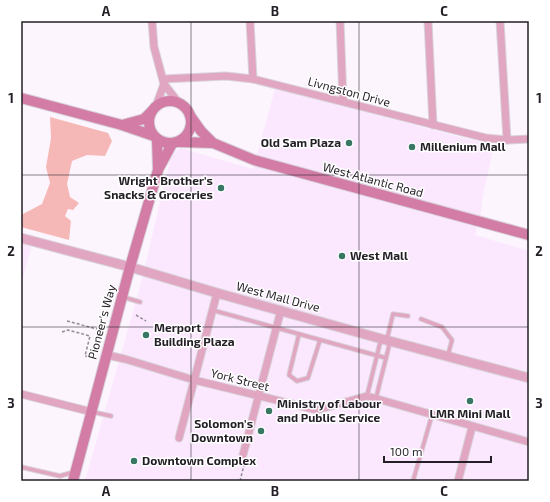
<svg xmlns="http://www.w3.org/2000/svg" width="550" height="502" font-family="'Exo 2',sans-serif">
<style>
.built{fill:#fbe8ff}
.green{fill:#f5b8b7}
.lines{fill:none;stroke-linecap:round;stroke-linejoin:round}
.service-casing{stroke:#d9d3db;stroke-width:5.5}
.minor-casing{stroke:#d9d3db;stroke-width:9}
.tertiary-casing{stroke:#d9d3db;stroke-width:11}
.secondary-casing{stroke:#d9d3db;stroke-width:12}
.path{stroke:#928b94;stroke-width:1.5;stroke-dasharray:3 2;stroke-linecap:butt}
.service{stroke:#e1a6c1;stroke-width:3.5}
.minor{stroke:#e1a6c1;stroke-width:7}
.tertiary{stroke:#e1a6c1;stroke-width:9}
.secondary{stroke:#d27ca6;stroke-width:10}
.grid{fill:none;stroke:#241e26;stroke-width:1;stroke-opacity:0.55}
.poi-dot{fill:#387764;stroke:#fff;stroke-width:1.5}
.labels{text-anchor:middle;stroke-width:3;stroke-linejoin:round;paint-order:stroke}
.street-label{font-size:12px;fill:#241e26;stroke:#fff}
.poi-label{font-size:12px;font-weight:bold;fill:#241e26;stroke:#fff;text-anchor:start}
.neatline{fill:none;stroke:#241e26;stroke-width:1.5}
.grid-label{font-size:13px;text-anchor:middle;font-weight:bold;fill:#241e26}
</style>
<rect width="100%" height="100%" fill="#fcf5fe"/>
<g class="built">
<polygon points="275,89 488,144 493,150 482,201 481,212 475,235 529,251 529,481 85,481 141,283 171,156 180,148 253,169"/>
<polygon points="21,238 33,241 21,285"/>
</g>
<polygon class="green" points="50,117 108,133 112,141 105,156 87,155 72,161 67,184 70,197 79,203 73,210 68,209 65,216 71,221 69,240 21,227 21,215 42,204 50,183 46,167 51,138"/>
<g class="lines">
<defs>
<g id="service">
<polyline points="123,297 140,302"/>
<polyline points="212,310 386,358"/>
<polyline points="421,319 442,327 452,340 448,355"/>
<polyline points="299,334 289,375 297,381 308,378 320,340"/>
<polyline points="387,339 393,314 408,316"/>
<polyline points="367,396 381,339"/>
<polyline points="376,398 390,342"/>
<polyline points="93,412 111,416"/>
<polyline points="21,467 60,476 74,472"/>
<polyline points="413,481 432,415"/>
</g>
<g id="minor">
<polyline points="152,21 154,47 164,84 178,102"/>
<polyline points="250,21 253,79"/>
<polyline points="340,21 343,101"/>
<polyline points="428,21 433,125"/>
<polyline points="500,21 507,140"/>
<polyline points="163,79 226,76 253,79 486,138 507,140 529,139"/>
<polyline points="156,106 164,84"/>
<polyline points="107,355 125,359 194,380 317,410 367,396 529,442"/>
<polyline points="21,394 92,412"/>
<polyline points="179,438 217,293"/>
<polyline points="243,455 281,310"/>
<polyline points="458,481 472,427"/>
</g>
<polyline id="tertiary" points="21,238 130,267 217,293 382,339 529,378"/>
<g id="secondary">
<polyline points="21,98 122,125 154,136"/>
<circle cx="170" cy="122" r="21"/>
<polyline points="191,117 201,131 213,143 254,160 529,235"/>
<polyline points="122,125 144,119 151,112"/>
<polyline points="157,139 158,170"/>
<polyline points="179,142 213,143"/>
<polyline points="73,481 130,267 158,170 172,144"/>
</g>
</defs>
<use href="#service" class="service-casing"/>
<use href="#minor" class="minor-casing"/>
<use href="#tertiary" class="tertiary-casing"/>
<use href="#secondary" class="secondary-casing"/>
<g class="path">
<polyline points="136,315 146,321"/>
<polyline points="67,321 97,329"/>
<polyline points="62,332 68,330 90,336 85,356 98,359"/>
<polyline points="240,481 245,461"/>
</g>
<use href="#service" class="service"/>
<use href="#minor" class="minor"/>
<use href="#tertiary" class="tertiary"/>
<use href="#secondary" class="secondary"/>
</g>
<path class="grid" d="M191 21V481M359 21V481M21 175H529M21 327H529"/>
<g class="poi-dot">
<circle cx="349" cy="143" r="4"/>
<circle cx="412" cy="147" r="4"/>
<circle cx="221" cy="188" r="4"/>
<circle cx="342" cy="256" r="4"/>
<circle cx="146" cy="335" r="4"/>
<circle cx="470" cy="401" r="4"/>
<circle cx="269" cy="411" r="4"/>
<circle cx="261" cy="431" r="4"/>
<circle cx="134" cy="461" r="4"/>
</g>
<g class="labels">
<g class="street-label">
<text transform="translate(349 92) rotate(15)" y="4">Livngston Drive</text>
<text transform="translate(373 180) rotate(15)" y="4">West Atlantic Road</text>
<text transform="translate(278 297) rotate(15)" y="4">West Mall Drive</text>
<text transform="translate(102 322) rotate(-75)" y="4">Pioneer's Way</text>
<text transform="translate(240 380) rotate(14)" y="4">York Street</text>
</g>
<g class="poi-label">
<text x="341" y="147" text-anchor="end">Old Sam Plaza</text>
<text x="420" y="151">Millenium Mall</text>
<text x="213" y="185" text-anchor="end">Wright Brother's<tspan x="213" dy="14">Snacks &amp; Groceries</tspan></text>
<text x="350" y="260">West Mall</text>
<text x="154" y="332">Merport<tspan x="154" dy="14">Building Plaza</tspan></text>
<text x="277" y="408">Ministry of Labour<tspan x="277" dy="14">and Public Service</tspan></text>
<text x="470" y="418" text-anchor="middle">LMR Mini Mall</text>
<text x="253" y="428" text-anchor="end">Solomon's<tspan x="253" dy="14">Downtown</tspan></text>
<text x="142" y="465">Downtown Complex</text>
</g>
</g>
<rect width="550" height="502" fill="none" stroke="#ffffff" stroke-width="44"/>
<path d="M384 456v6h107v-6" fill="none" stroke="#241e26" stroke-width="2"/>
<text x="390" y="456" font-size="12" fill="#241e26" stroke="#ffffff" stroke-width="3" paint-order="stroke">100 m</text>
<rect x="22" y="22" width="506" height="458" class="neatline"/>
<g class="grid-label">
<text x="106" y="16">A</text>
<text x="275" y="16">B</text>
<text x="444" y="16">C</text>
<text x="11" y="103">1</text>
<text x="539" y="103">1</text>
<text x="11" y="256">2</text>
<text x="539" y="256">2</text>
<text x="11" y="408">3</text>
<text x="539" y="408">3</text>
<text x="106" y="496">A</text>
<text x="275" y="496">B</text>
<text x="444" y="496">C</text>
</g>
</svg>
